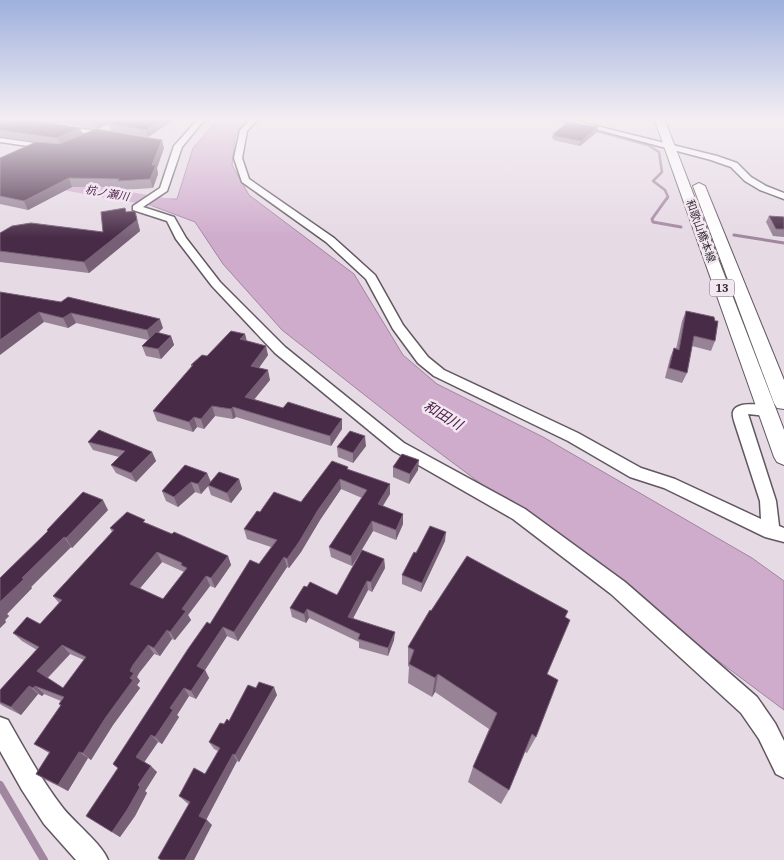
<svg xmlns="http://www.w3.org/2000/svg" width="784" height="860" font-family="'IBM Plex Serif','Noto Sans JP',serif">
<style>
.water{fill:#cfabcc;stroke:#a1869f}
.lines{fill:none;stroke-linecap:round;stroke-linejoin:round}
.stream-far2{stroke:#a1869f;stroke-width:2.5}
.stream-far1{stroke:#a1869f;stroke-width:3}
.stream{stroke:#a1869f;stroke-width:8}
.river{fill:#cfabcc;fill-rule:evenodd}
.minor-casing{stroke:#615761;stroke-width:3}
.major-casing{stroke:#615761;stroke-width:2}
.minor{fill:#fff;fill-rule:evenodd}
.major{fill:#fff;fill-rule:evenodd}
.wall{fill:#978296;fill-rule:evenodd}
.shaded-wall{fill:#776076}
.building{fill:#482b47;stroke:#776076;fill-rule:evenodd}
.labels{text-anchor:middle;stroke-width:5;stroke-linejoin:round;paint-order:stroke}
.far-water-label{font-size:11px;font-style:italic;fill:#491d48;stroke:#f3e7f2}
.far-street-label{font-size:11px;fill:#353035;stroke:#f3e7f2}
.shield{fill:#f3e7f2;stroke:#6e676e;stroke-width:1}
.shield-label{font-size:11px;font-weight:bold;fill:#353035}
.water-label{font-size:14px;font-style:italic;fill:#491d48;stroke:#f3e7f2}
</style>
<rect width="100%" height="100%" fill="#e6dae5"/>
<polygon class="water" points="219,118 248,118 235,136 232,165 249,195 354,274 403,355 437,384 543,437 752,558 784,581 784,710 413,433 282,330 223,264 195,222 150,205 159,199 177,199 193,148"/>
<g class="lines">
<g class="stream-far2">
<polyline points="549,118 572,124"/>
<polyline points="593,130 648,145 659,152 662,172 653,181 665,190 668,197 667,199"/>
</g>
<g class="stream-far1">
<polyline points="667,198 652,219 653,222 681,227"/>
<polyline points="734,235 784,243"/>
</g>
<polyline class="stream" points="0,785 44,860"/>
<polygon class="river" points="0,169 193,203 199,204 202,208 199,212 193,213 0,179"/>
<defs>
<g id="minor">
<polygon points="9,118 20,118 28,121 0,129 0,125 16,121"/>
<polygon points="199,118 206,118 182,147 167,191 143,207 174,217 186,238 220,282 285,347 404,443 525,509 625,582 757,697 775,723 784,741 784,778 776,774 759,739 741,713 611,594 513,519 394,451 275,353 212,286 176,239 167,221 133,210 133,206 160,188 174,146"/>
<path d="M252 118H259L247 131 242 158 249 179 334 238 375 275 403 325 428 357 444 370 578 433 641 468 675 479 761 519 760 501 735 424C734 421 732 415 733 412 736 400 764 405 772 407L774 411 772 415 767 416 748 414 776 501 779 526 784 528V542L765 537 664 488 630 477 568 441 434 376 418 363 393 329 366 279 326 242 242 182 234 158 240 130Z"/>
<polygon points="554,118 564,118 717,156 737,163 751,177 766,186 784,193 784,199 760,190 745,181 731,167 711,160"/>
<polygon points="58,126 108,132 112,134 108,136 61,130 57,128"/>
<polygon points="0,138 49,145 53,147 49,149 0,142"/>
<path d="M0 717 8 720C25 750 42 781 63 808 75 823 102 844 108 860H76L44 824 22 790 0 751Z"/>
</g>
<g id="major">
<polygon points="654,118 664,118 784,430 784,465 777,462 774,457"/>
<polygon points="699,183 705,186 784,380 784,409 777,408 774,403 693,186"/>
</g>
</defs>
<use href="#minor" class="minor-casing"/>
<use href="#major" class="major-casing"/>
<use href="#minor" class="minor"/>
<use href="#major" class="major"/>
</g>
<g class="wall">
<polygon points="0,118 10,121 80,128 82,134 164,148 157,168 158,174 153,188 121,190 120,187 72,187 28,210 0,204 0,158 36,142 0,137"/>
<polygon points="30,118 122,118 97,129"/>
<polygon points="123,118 177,118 148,137 111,131 109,124"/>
<polygon points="598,127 597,132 580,146 553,140 554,139 552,138 553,134"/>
<polygon points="135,211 140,231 89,273 0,262 0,233 103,232 126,212"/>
<polygon points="769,216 784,217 784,237 773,236 766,222"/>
<polygon points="0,292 163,328 158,333 171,336 174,345 161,359 146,356 142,346 148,340 76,323 68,328 44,322"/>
<polygon points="686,311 715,341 711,351 692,346 687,373 682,383 665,378 670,358 674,348 676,349 682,321"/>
<polygon points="245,334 247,341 268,355 259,368 270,380 254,399 283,408 342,419 342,429 331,446 236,417 233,419 215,416 204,429 197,427 193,432 157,421 153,411 192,367 191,365"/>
<polygon points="88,442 152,452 156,461 136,482 116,473 111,465 119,457 93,450"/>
<polygon points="366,446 353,463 338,457 337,447"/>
<polygon points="393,467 418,470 409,484 393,477"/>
<polygon points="349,470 390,484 390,494 383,506 403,524 396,540 373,531 352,566 331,557 329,547 362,498 341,489 320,520 301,552 289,568 287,567 238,641 227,636 205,670 209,678 196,699 189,696 177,715 179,717 162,744 158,742 144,762 157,772 145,791 147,793 135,816 120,837 86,816 118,768 113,764 210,624 259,564 271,547 247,539 244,529 260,512 301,502"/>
<polygon points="207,473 211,482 239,479 242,489 231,503 211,495 208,486 201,494 195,492 178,507 166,501 162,491"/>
<polygon points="108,510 72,548 71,547 31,587 32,588 7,614 9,616 5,620 6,622 0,628 0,578 48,532 47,530"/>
<path d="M147 523 172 534 228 556 231 565 215 588 210 586 188 615 191 620 175 640 172 639 160 656 154 654 139 673 137 677 140 681 137 685 140 688 113 725 91 760 88 758 68 791 46 780 36 774 49 753 34 744 61 706 59 704 61 701 44 694 42 696 38 694 21 715 3 706 0 704V690L37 650 22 641 13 633 40 624 59 603 53 596 112 532 110 528ZM162 562 184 572 163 599 140 588ZM70 654 84 660 63 688 48 678Z"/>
<polygon points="445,541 421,592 402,584 402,575 416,553"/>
<polygon points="384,559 385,568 372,592 368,590 353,618 394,640 388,656 359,648 359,642 309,618 306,623 292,617 290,608 307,587 337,595"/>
<polygon points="431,611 565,617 547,674 536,737 527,753 525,752 509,790 501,804 468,782 473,767 489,729 435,692 432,697 408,683 409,667 408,666 408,647"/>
<polygon points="277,695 239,762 237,761 206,820 212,825 179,796 205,774 218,751 214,749 209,742 224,724 229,721"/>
</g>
<g class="shaded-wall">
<polygon points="0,118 9,118 10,121 0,123"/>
<polygon points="105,118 122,118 97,129 94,122"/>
<polygon points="165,118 177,118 148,137 146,130"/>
<polygon points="598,127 597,132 580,146 581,141"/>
<polygon points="80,128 83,135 60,145 57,138"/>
<polygon points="162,140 164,148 157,168 158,174 153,188 150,179 152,165"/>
<polygon points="69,178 72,187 28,210 24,201"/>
<polygon points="135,211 140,231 89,273 84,262"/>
<polygon points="39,312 44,322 0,355 0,340"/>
<polygon points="71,313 76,323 68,328 63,318"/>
<polygon points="160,319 163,328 150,340 147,330"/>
<polygon points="245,334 247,344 240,339"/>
<polygon points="171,336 174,345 161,359 158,349"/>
<polygon points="266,346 268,355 253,376 251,366"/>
<polygon points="268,370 270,380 248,407 245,397"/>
<polygon points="212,406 215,416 204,429 201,419"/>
<polygon points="233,407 236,417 233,419 231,409"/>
<polygon points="194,417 197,427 193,432 189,422"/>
<polygon points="342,419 342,429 331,446 330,436"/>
<polygon points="365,436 366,446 353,463 353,453"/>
<polygon points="152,452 156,461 136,482 131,473"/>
<polygon points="419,460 418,470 409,484 410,474"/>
<polygon points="207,473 211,483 201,494 198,484"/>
<polygon points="239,479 242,489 231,503 227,493"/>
<polygon points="340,479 341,489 320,520 301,552 289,568 287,559 318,510"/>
<polygon points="191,482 195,492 178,507 174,497"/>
<polygon points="390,484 390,494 378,513 378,504"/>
<polygon points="103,500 108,510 72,548 66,538"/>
<polygon points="403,514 403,524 396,540 396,530"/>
<polygon points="372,521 373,531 352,566 351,556"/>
<polygon points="446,532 445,541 421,592 422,583"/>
<polygon points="64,537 71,547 31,587 32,588 7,614 9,616 5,620 6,622 0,628 0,602 22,578"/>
<polygon points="157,552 162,562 136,593 130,584"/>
<polygon points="228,556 231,565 215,588 211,578"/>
<polygon points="284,557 287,567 238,641 234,632"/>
<polygon points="384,559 385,568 372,592 371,582"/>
<polygon points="206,576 210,586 188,615 191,620 175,640 170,632 182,609"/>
<polygon points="367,581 368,590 349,626 348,617"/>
<polygon points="307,609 309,618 306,623 304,614"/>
<polygon points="223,627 227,636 205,670 209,678 196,699 191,691 197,666"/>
<polygon points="167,630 172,639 160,656 154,648"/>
<polygon points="395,632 394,640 388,656 388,648"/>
<polygon points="62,645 70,654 46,679 37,671"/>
<polygon points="148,645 154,654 139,673 137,677 140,681 137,685 140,688 113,725 91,760 83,753 130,678 130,671 133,665"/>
<polygon points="438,674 435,692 432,697 435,678"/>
<polygon points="29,686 38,694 21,715 11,707"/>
<polygon points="35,686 44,694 42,696 33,688"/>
<polygon points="274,687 277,695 239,762 235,755"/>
<polygon points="184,688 189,696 177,715 179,717 162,744 155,737 170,708"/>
<polygon points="151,735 158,742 143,764 136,757"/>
<polygon points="79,752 88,758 68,791 58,785"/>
<polygon points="233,754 237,761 205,822 199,816"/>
<polygon points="151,766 157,772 145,791 147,793 135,816 120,837 112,832 138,785"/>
<polygon points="207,820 212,825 194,860 185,860"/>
</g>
<g class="building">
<polygon points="22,118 80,128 57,138 0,130 0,123"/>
<polygon points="67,118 105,118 94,122"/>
<polygon points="123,118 165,118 146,130 109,124"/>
<polygon points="568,122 598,127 581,141 554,136 556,134 553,134"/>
<polygon points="96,129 162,140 152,165 156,165 150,179 118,181 119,179 69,178 24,201 0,196 0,158 36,142 59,144"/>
<polygon points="125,208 126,212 135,211 137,220 84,262 0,251 0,233 12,226 31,223 103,232 101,212"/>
<polygon points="769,216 784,217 784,229 776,229"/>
<polygon points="0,292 61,302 68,297 160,319 147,330 71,313 63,318 39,312 0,340"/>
<polygon points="686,311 714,317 715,321 718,321 715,341 694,336 687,373 669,368 674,348 679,350"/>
<polygon points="231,331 245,334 240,339 266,346 251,366 268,370 245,397 283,408 288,402 342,419 330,436 233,407 231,409 212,406 201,419 194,417 189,422 153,411 193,365 191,365 202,355 207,356"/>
<polygon points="156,332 171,336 158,349 142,346"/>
<polygon points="99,430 152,452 131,473 111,465 125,451 88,442"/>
<polygon points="350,431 365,436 353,453 337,447"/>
<polygon points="402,454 419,460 410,474 393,467"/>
<polygon points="332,461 348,467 347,469 390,484 378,504 403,514 396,530 372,521 351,556 329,547 367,490 340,479 318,510 299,542 287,559 284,557 234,632 223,627 197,666 205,670 191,691 184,688 170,708 173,710 155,737 151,735 136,757 151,766 138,785 140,787 127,810 112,832 86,816 118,768 113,764 188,649 207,622 210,624 250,560 259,564 277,540 244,529 257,511 260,512 274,492 301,502"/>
<polygon points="185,465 207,473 198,484 191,482 174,497 162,491"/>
<polygon points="219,472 239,479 227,493 208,485"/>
<polygon points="83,492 103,500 66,538 64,537 22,578 24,579 0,602 0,578 48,531 47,530"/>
<path d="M127 512 145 520 143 522 172 534 174 532 228 556 211 578 206 576 182 609 186 611 170 632 167 630 154 648 148 645 133 665 130 671 134 673 130 678 133 680 106 717 83 753 79 752 58 785 36 774 50 752 34 744 61 705 59 704 64 697 35 686 33 688 29 686 11 707 0 702V690L39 647 13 633 27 617 40 624 62 600 53 596 114 530 110 528ZM157 552 182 563 181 565 187 568 163 599 130 584ZM62 645 86 657 63 688 37 671Z"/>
<polygon points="430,526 446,532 422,583 402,575 414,552 416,553"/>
<polygon points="362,550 384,559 371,582 367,581 348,617 395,632 388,648 358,639 360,634 307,609 304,614 290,608 304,586 307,587 310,582 337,595"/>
<polygon points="467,556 568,611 565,617 570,620 547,674 558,680 536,737 532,734 509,790 473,767 497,713 438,674 435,678 409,664 414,650 408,647 430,610 431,611"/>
<polygon points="259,682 274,687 235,755 233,754 199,816 207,820 185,860 161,860 158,858 190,802 179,796 194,768 205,774 220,748 209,742 220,723 224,724 227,719 229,721 248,685 256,688"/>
</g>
<linearGradient id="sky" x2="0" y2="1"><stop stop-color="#9eb0dd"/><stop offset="0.5" stop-color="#f4eef3"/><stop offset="1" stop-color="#f4eef3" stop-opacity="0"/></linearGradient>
<rect width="784" height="238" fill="url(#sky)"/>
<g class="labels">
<g class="far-water-label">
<text transform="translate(107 193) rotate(10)" y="4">杭ノ瀬川</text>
</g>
<g class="far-street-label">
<text transform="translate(701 231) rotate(70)" y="4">和歌山橋本線</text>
</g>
<rect class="shield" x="709.5" y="279.5" width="25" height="17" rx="4"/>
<g class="shield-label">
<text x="722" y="292">13</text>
</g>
<g class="water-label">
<text transform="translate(443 415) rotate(31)" y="5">和田川</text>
</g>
</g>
</svg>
